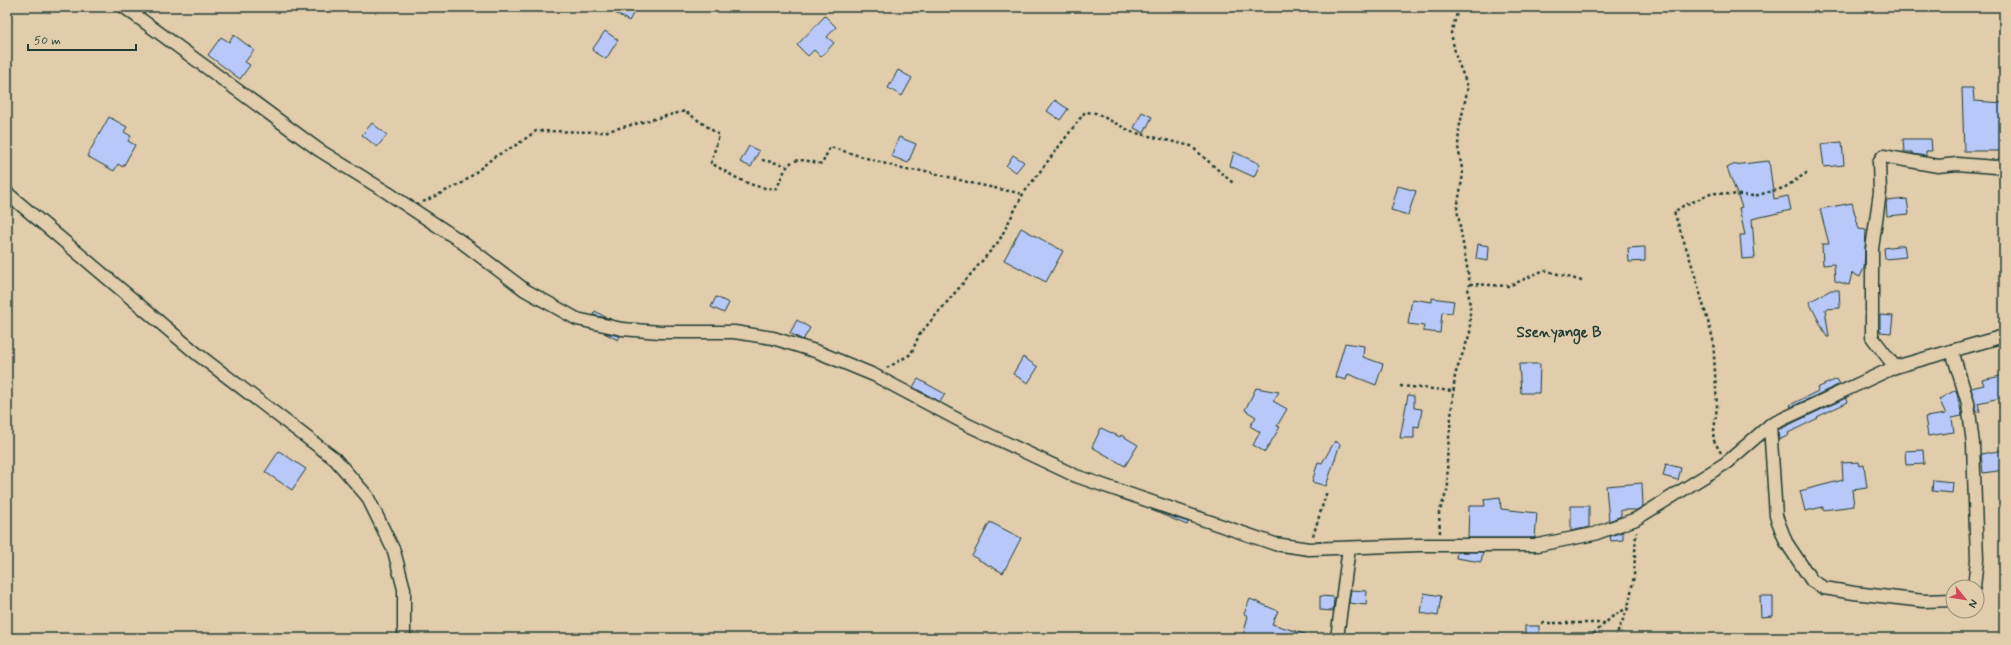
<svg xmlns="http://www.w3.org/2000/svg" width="2011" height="645" font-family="Mynerve,sans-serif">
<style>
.building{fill:#b8c8f9;stroke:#1f3d34}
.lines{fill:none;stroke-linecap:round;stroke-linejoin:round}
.street-casing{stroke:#1f3d34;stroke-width:15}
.path{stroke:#1f3d34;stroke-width:2.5;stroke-dasharray:3 3;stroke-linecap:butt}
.street{stroke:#e1ccab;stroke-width:12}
.labels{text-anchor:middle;stroke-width:3;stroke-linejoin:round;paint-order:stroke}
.quarter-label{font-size:15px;font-weight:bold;fill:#1f3d34;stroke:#e1ccab}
</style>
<rect width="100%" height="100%" fill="#e1ccab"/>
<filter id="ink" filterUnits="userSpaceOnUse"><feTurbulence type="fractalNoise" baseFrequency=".025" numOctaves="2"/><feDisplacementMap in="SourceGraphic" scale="8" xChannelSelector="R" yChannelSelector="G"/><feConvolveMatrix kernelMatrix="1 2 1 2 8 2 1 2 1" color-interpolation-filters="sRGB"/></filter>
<g filter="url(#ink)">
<g class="building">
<polygon points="605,7 637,7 629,21"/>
<polygon points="825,16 836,27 827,37 834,43 821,57 814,50 808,56 797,45"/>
<polygon points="605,31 618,40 606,59 592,50"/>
<polygon points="234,35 254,50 245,62 250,65 240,79 208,55 221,37 229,42"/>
<polygon points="898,70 912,78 902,96 888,88"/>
<polygon points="1962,88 1973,88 1974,101 2004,103 2004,151 1964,151"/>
<polygon points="1055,100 1068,109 1060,120 1047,111"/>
<polygon points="1142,112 1152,117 1144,133 1134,128"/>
<polygon points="109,117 127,127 124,132 131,136 128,141 135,145 123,167 118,164 114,171 87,156"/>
<polygon points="372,123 387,135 377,147 362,135"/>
<polygon points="899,137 916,144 908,163 891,156"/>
<polygon points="1903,139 1931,139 1932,151 1926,151 1926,156 1912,154 1912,152 1904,152"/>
<polygon points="1842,142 1844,165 1824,167 1821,144"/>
<polygon points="749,146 759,151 751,167 740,162"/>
<polygon points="1234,152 1260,164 1254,177 1230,166"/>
<polygon points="1013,155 1024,162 1016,172 1006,166"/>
<polygon points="1769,161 1774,199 1788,196 1791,210 1752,219 1755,258 1742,259 1740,235 1745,235 1739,208 1742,207 1727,168 1733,165"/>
<polygon points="1398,186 1416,191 1408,215 1391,210"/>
<polygon points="1907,199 1909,214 1887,216 1886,201"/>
<polygon points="1852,203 1859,229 1866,230 1864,268 1860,277 1852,273 1849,285 1835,281 1834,264 1823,265 1822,244 1829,244 1820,209"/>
<polygon points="1021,228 1063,251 1046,282 1004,260"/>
<polygon points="1478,244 1489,246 1488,261 1476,259"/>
<polygon points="1904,245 1906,257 1885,259 1884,248"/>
<polygon points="1645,247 1645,261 1629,262 1628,248"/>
<polygon points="1831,290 1839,290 1840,308 1825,309 1829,337 1827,337 1809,302"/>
<polygon points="716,297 729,303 724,313 711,307"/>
<polygon points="1432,298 1454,301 1452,313 1442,312 1440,333 1423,331 1424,326 1408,324 1412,299 1432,302"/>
<polygon points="595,311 607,318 611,319 593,315"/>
<polygon points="1880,315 1893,316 1891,333 1880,332"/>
<polygon points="797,320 810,328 803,340 790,333"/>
<polygon points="604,333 620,336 618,340"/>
<polygon points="1345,343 1364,346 1363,357 1383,364 1376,385 1348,374 1346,380 1335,377"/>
<polygon points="1023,357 1038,367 1028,383 1013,374"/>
<polygon points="1519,364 1540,364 1539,393 1521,393"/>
<polygon points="2001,376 2004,397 1978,403 1980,412 1977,412 1971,388 1984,385 1982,380"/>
<polygon points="918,379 945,394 940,402 913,387"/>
<polygon points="1837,379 1840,384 1791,407 1790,405 1818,391 1817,388"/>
<polygon points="1256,388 1279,392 1273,401 1287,409 1277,426 1280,427 1265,452 1253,445 1260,432 1250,426 1256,417 1245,410"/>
<polygon points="1956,390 1962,416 1952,418 1954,432 1928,436 1925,417 1946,414 1939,399"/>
<polygon points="1408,395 1414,396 1414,408 1422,409 1419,427 1414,426 1414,438 1400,438"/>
<polygon points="1846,398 1848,402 1817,417 1818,418 1788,433 1789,435 1779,440 1778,430"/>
<polygon points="1101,428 1120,437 1121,435 1138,445 1125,466 1092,447"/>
<polygon points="1335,441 1340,444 1326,486 1312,482 1318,462 1322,463"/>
<polygon points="1923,450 1924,464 1906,465 1905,451"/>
<polygon points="2004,450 2004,470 1983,473 1981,454"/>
<polygon points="279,451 306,469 292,490 265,472"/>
<polygon points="1859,462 1860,466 1864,465 1867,488 1852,490 1854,506 1823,510 1823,507 1805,511 1800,491 1843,480 1842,463"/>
<polygon points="1666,464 1681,468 1678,480 1663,476"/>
<polygon points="1933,480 1953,482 1952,493 1932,491"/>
<polygon points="1642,483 1643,506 1637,510 1621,510 1621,516 1609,521 1606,486"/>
<polygon points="1500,497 1501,509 1537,513 1535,538 1468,538 1469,506 1485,506 1484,499"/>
<polygon points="1571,506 1589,506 1589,527 1571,531"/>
<polygon points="1151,510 1188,522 1187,525"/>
<polygon points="990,522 1021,538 1003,573 972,556"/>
<polygon points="1623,532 1623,540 1611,541 1610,536"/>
<polygon points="1457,552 1483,552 1481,562 1456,558"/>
<polygon points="1351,590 1367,591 1366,605 1349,603"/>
<polygon points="1424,593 1441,596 1438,616 1421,613"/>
<polygon points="1320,596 1334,597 1333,611 1320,610"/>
<polygon points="1760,596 1773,596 1773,616 1761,617"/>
<polygon points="1250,599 1278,611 1272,624 1308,635 1307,638 1243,636 1248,616 1244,614"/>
<rect x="1525" y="626" width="14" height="12"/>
</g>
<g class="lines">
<defs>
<g id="street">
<polyline points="124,7 319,150 388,193 459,240 525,290 577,319 622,329 660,332 734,332 773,338 818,352 874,375 968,425 1076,476 1275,544 1309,549 1419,545 1538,545 1594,534 1636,519 1726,463 1770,425 1895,367 2004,336"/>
<polyline points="7,193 196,353 335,459 367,496 394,551 404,589 404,638"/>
<polyline points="1952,351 1968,403 1973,444 1977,560 1974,587"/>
<polyline points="1895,367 1872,337 1872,249 1880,192 1879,162 1883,156 1938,166 1957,164 1995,167 2004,165"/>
<polyline points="1770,425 1776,516 1786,542 1812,581 1824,588 1854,593 1924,601 1953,600"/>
<polyline points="1337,638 1349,548"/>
</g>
</defs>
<use href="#street" class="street-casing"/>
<g class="path">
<polyline points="762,160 786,165"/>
<path d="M423 202 464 182 494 157 518 144 536 131 604 132 685 111 719 135 711 163C730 174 754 191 777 188 789 159 790 156 822 164L830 147 906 170 926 171 971 183 1023 194"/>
<polyline points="1470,284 1509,286 1544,270 1582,281"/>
<polyline points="887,368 911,354 919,335 999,241 1023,194 1085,112 1096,113 1132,132 1191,146 1233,183"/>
<polyline points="1400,386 1454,391"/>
<polyline points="1721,453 1713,439 1717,406 1713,339 1691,262 1674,212 1683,206 1713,193 1754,196 1784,188 1808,172"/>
<polyline points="1440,533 1439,513 1448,488 1447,459 1455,375 1470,333 1470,307 1468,287 1470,284 1457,209 1463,174 1458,147 1459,129 1468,87 1456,57 1451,33 1459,7"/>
<polyline points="1313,536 1327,491"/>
<polyline points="1542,623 1605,623"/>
<polyline points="1589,638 1613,616 1627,608"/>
<polyline points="1615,638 1628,608 1634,576 1636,532"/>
</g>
<use href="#street" class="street"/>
</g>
</g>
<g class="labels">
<g class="quarter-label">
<text x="1559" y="337">Ssenyange B</text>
</g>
</g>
<rect width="2011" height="645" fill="none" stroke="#e1ccab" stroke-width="24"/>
<rect x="12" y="12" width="1987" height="621" fill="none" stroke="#1f3d34" stroke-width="1.5" filter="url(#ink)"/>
<g transform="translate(1965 599) rotate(120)"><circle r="19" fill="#e1ccab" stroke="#93937b"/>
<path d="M0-3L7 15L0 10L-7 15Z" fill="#d1495b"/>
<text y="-6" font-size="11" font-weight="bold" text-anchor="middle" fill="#1f3d34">N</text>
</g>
<path d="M28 44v6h108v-6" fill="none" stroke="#1f3d34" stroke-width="2"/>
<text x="34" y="44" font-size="12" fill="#1f3d34" stroke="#e1ccab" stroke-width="3" paint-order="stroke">50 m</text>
</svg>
